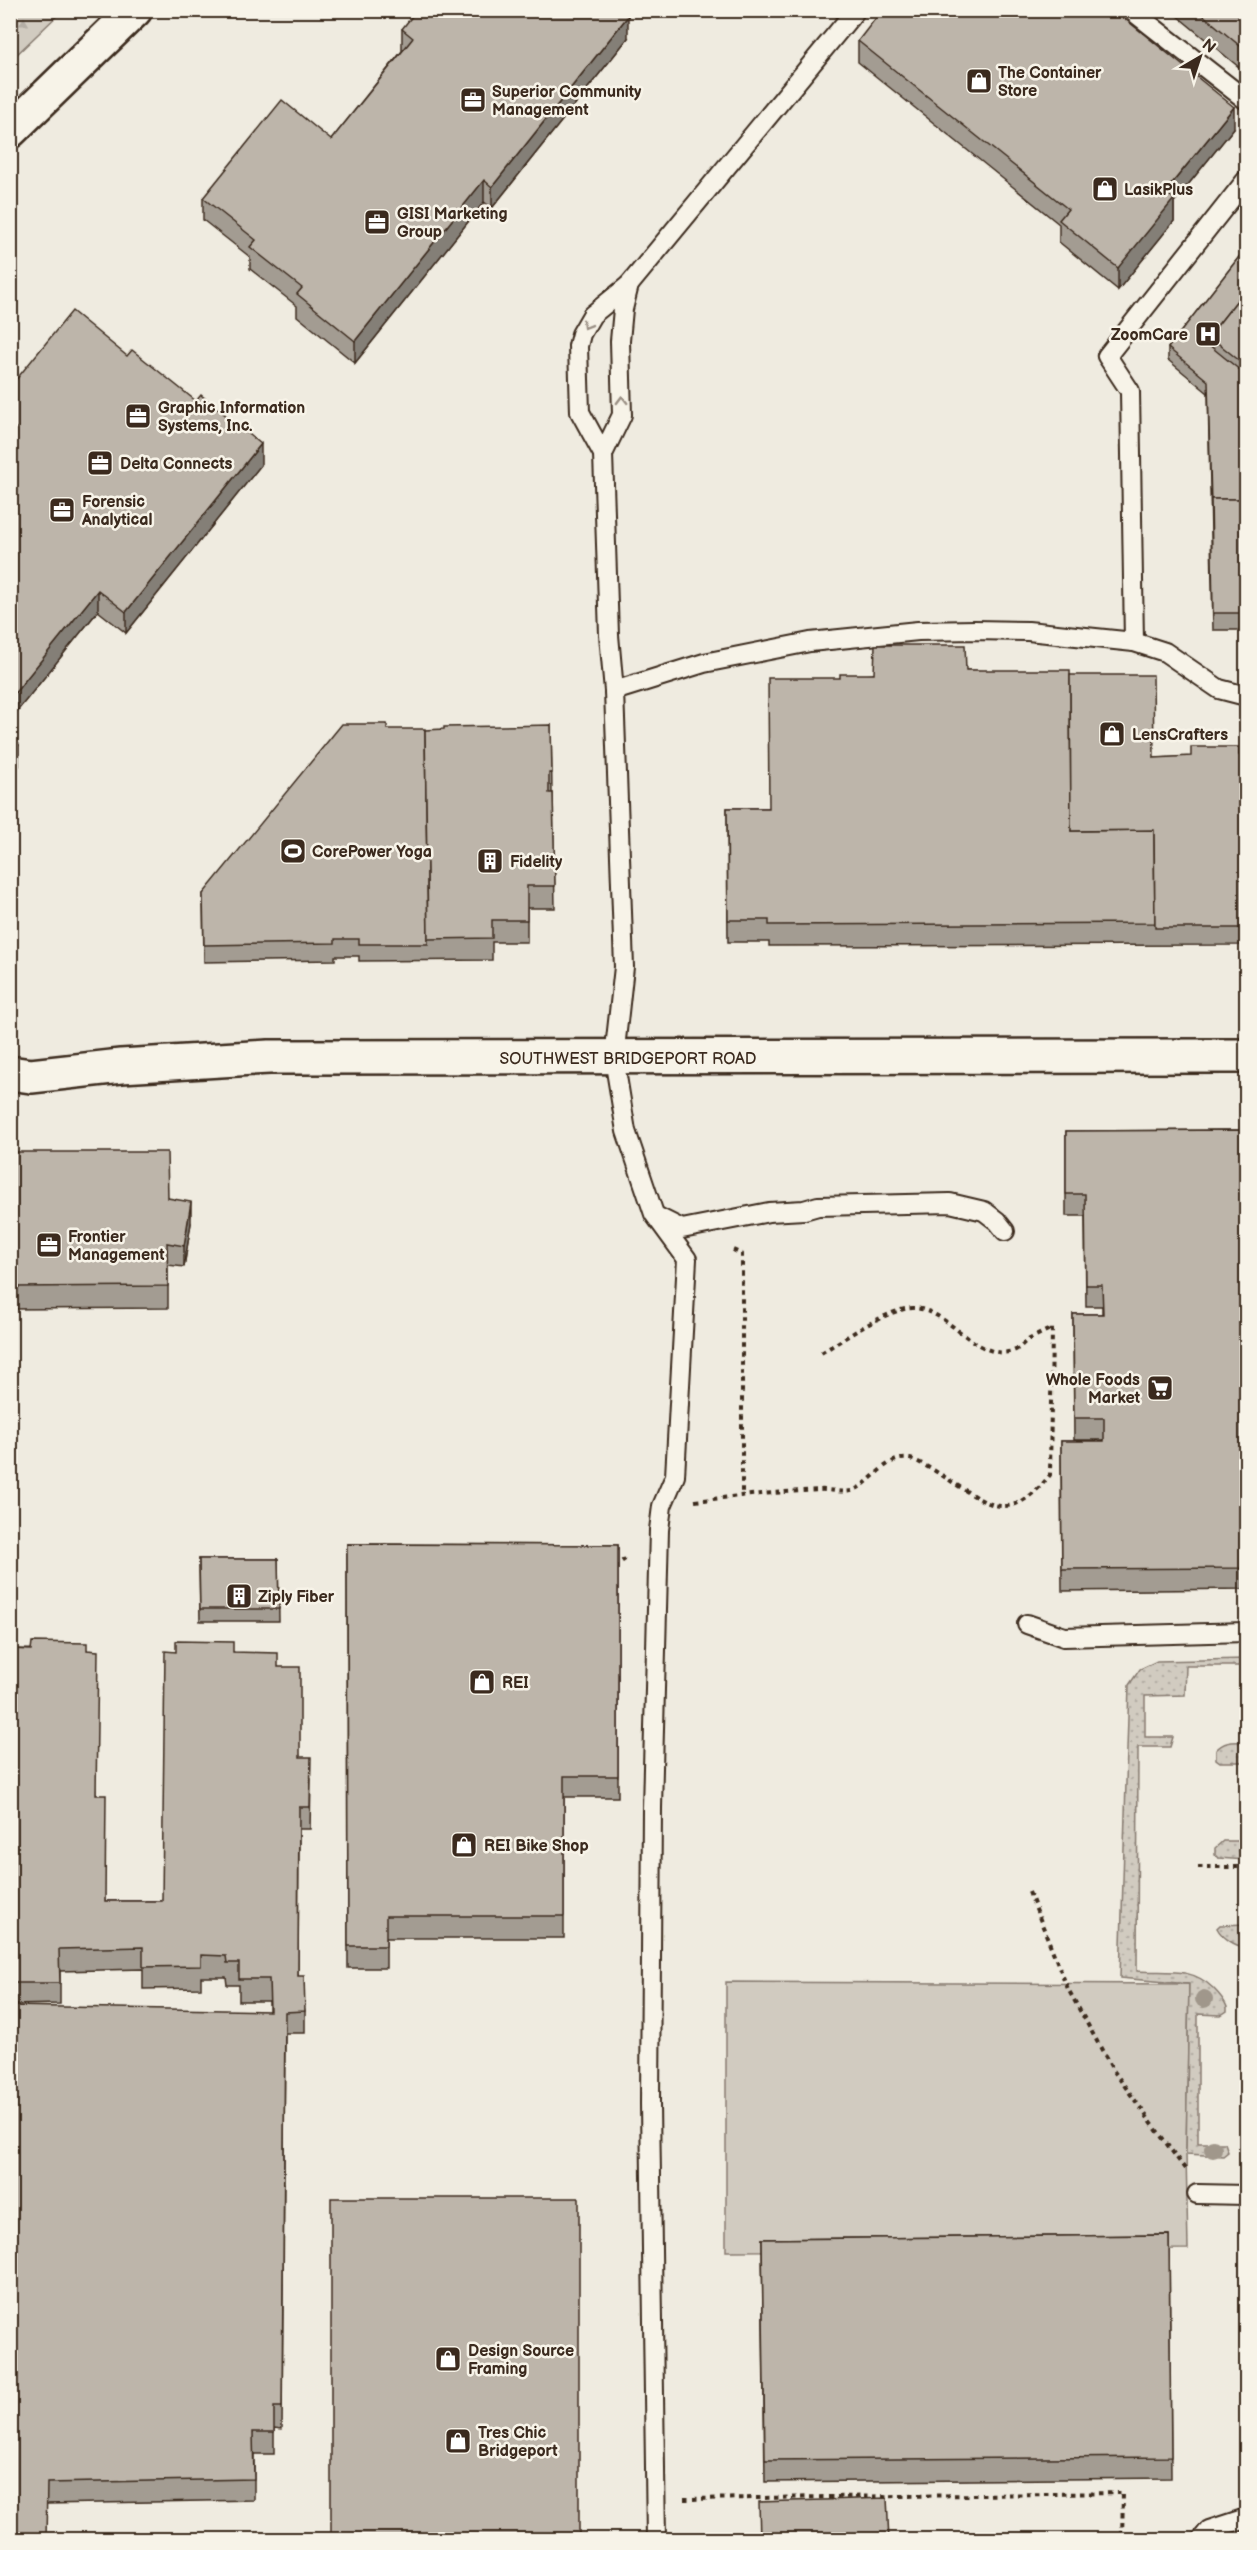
<svg xmlns="http://www.w3.org/2000/svg" width="1257" height="2550" font-family="'Balsamiq Sans',sans-serif">
<style>
.grass{fill:#d1cbc0;stroke:#867a6f;stroke-width:1.5}
.forest{fill:url(#forest-firs);stroke:#867a6f;stroke-width:1.5}
.garden{fill:url(#garden-dots);stroke:#867a6f;stroke-width:1.5}
.lines{fill:none;stroke-linecap:round;stroke-linejoin:round}
.lane-casing{stroke:#3b2a1e;stroke-width:22}
.secondary-casing{stroke:#3b2a1e;stroke-width:38}
.path{stroke:#3b2a1e;stroke-width:4;stroke-dasharray:4.5 4.5;stroke-linecap:butt}
.lane{stroke:#f7f3e8;stroke-width:18}
.secondary{stroke:#f7f3e8;stroke-width:33}
.tree{fill:#a0978b}
.wall{fill:#a39c92;stroke:#3b2a1e;stroke-width:1.5}
.shaded-wall{fill:#847f77;stroke:#3b2a1e;stroke-width:1.5}
.building{fill:#bdb5aa;stroke:#3b2a1e;stroke-width:1.5}
.oneway{stroke:#998e83}
.labels{text-anchor:middle;stroke-width:5;stroke-linejoin:round;paint-order:stroke}
.poi-label{font-size:16px;font-weight:bold;fill:#3b2a1e;stroke:#f7f3e8;text-anchor:start}
.street-label{font-size:16px;fill:#3b2a1e;stroke:#f7f3e8}
</style>
<defs>
<pattern id="forest-firs" width="22" height="20" patternUnits="userSpaceOnUse" patternTransform="scale(1.5)"><rect width="22" height="20" fill="#d1cbc0"/><path d="M5 1l3.5 6h-7zM16 11l3.5 6h-7z" fill="#b4aea5"/></pattern>
<pattern id="garden-dots" width="8" height="8" patternUnits="userSpaceOnUse" patternTransform="scale(1.5)"><rect width="8" height="8" fill="#d1cbc0"/><path d="M2 2h.1M6 6h.1" fill="none" stroke="#b4aea5" stroke-width="1.8" stroke-linecap="round"/></pattern>
</defs>
<rect width="100%" height="100%" fill="#efebe0"/>
<filter id="ink" filterUnits="userSpaceOnUse"><feTurbulence type="fractalNoise" baseFrequency=".0167" numOctaves="2"/><feDisplacementMap in="SourceGraphic" scale="12" xChannelSelector="R" yChannelSelector="G"/><feConvolveMatrix kernelMatrix="1 2 1 2 8 2 1 2 1" color-interpolation-filters="sRGB"/></filter>
<g filter="url(#ink)">
<polygon class="grass" points="726,1982 1189,1984 1186,2154 1188,2249 726,2251"/>
<polygon class="forest" points="11,10 62,10 62,11 11,60"/>
<g class="garden">
<path d="M1246 1659V1666H1186L1185 1695 1145 1696V1737H1173L1170 1747H1138L1137 1971C1166 1973 1191 1966 1213 1988 1219 1994 1224 1999 1227 2007V2011L1221 2015 1198 2014V2143H1225L1228 2152 1223 2156 1186 2154 1189 1984 1120 1978 1129 1685 1140 1669 1157 1661Z"/>
<path d="M1246 1742V1762H1220L1216 1759V1750C1225 1740 1234 1742 1246 1742Z"/>
<polygon points="1223,1841 1246,1841 1246,1860 1218,1858 1215,1855 1215,1848"/>
<path d="M1246 1924V1948C1236 1946 1222 1938 1217 1928L1220 1925Z"/>
</g>
<g class="lines">
<defs>
<g id="lane">
<polyline points="1131,10 1246,100"/>
<polyline points="603,454 622,415 620,341 623,309 629,285"/>
<polyline points="1134,642 1130,391 1107,356 1246,180"/>
<polyline points="614,691 609,635 603,454 580,412 578,346 581,334 592,315 629,285 856,10"/>
<polyline points="658,1217 682,1229 769,1212 804,1210 818,1206 950,1203 984,1211 997,1221 1005,1231"/>
<polyline points="1027,1624 1064,1637 1246,1632"/>
<polyline points="1197,2194 1246,2195"/>
<polyline points="656,2540 650,2104 652,1808 659,1530 662,1506 675,1476 687,1259 654,1214 626,1131 614,1058 624,967 614,691 704,663 810,642 918,631 975,630 1028,631 1134,642 1165,652 1219,689 1246,696"/>
<polyline points="1201,2540 1209,2530 1243,2519 1246,2520"/>
</g>
<g id="secondary">
<polyline points="10,131 135,10"/>
<polyline points="10,1073 31,1076 121,1066 269,1057 1246,1056"/>
</g>
</defs>
<use href="#lane" class="lane-casing"/>
<use href="#secondary" class="secondary-casing"/>
<g class="path">
<polyline points="733,1250 742,1254 742,1496"/>
<path d="M695 1501C736 1496 778 1492 819 1490 828 1489 842 1493 851 1491 872 1485 884 1455 910 1459 919 1461 927 1467 935 1471 984 1500 1005 1531 1050 1475L1052 1328C1044 1332 1035 1336 1028 1340 1022 1344 1019 1349 1013 1351 977 1362 948 1309 914 1308 890 1307 839 1342 818 1355"/>
<polyline points="613,1562 621,1562 628,1557"/>
<polyline points="1198,1867 1246,1867"/>
<polyline points="1029,1892 1068,1989 1113,2070 1185,2169"/>
<polyline points="684,2499 1123,2493 1122,2540"/>
</g>
<use href="#lane" class="lane"/>
<use href="#secondary" class="secondary"/>
</g>
<g class="tree">
<circle cx="1204" cy="1999" r="9"/>
<circle cx="1213" cy="2149" r="9"/>
</g>
<g class="wall">
<polygon points="1170,10 1246,10 1246,73"/>
<polygon points="402,29 628,38 492,208 484,202 355,363 297,316 297,306 250,269 250,257 203,220 203,198 331,140 402,51"/>
<polygon points="858,41 1234,128 1174,202 1174,221 1118,290 1059,242 1059,224 858,62"/>
<polygon points="1246,248 1246,630 1213,630 1208,393 1168,360 1168,348"/>
<polygon points="10,387 261,465 126,633 98,611 10,720"/>
<polygon points="966,670 1070,675 1154,758 1246,755 1246,945 769,946 769,942 728,942 727,808 769,808 840,678 874,674"/>
<polygon points="551,725 552,793 553,793 555,908 527,908 527,942 492,942 492,960 359,961 359,956 335,956 335,960 204,962 203,894 387,729 426,811"/>
<polygon points="1246,1130 1246,1589 1062,1591 1061,1441 1104,1441 1104,1440 1074,1440 1073,1314 1102,1314 1102,1306 1086,1306 1085,1216 1066,1216 1066,1131"/>
<polygon points="10,1152 168,1198 191,1223 184,1267 168,1265 168,1308 10,1309"/>
<polygon points="347,1544 618,1545 618,1797 564,1797 564,1938 386,1938 386,1968 348,1968"/>
<polygon points="199,1559 278,1559 279,1621 200,1621"/>
<polygon points="10,1649 87,1650 96,1795 105,1901 162,1901 233,1652 278,1667 300,1757 311,1779 310,1829 299,1829 298,1976 305,2011 305,2033 285,2033 282,2429 274,2428 274,2454 254,2454 254,2500 47,2504 10,2540 269,2011 269,2001 239,2001 239,1985 227,1985 226,1977 201,1977 201,1988 143,1989 143,1969 60,1971 60,2004 10,2005"/>
<polygon points="1169,2235 1171,2478 765,2482 762,2239"/>
</g>
<g class="shaded-wall">
<polygon points="628,16 628,38 492,208 492,187"/>
<polygon points="1234,107 1234,128 1174,202 1174,221 1118,290 1118,268 1165,192"/>
<polygon points="484,180 484,202 355,363 355,341"/>
<polygon points="261,444 261,465 126,633 126,612"/>
<polygon points="98,590 98,611 10,720 10,699"/>
<polygon points="19,745 19,766 10,777 10,756"/>
<polygon points="191,1202 191,1223 184,1267 184,1246"/>
</g>
<g class="building">
<polygon points="417,10 621,10 628,16 492,187 484,180 355,341 297,294 302,288 250,247 256,240 203,198 282,100 331,140 413,38 402,29"/>
<polygon points="882,10 1114,10 1234,107 1165,192 1174,199 1118,268 1059,220 1068,209 858,41"/>
<polygon points="1197,10 1246,10 1246,51"/>
<polygon points="1246,248 1246,289 1209,336 1209,345 1246,375 1246,499 1211,499 1211,505 1208,381 1168,348"/>
<polygon points="1246,289 1246,366 1209,336"/>
<polygon points="72,311 127,356 132,350 196,401 201,395 261,444 126,612 98,590 10,699 10,434 16,428 10,424 10,387"/>
<polygon points="1211,499 1246,499 1246,613 1213,613"/>
<polygon points="875,645 965,645 966,670 1070,670 1071,831 1154,830 1155,923 769,925 769,920 728,920 727,808 769,808 768,678 840,678 840,674 874,674"/>
<polygon points="1070,675 1153,675 1154,758 1191,756 1191,747 1239,747 1239,755 1246,755 1246,928 1155,928 1154,830 1071,831"/>
<polygon points="342,724 387,724 387,729 425,729 428,944 359,944 359,939 335,939 335,943 204,945 203,894"/>
<polygon points="551,725 552,773 549,773 549,793 553,793 555,886 527,886 527,920 492,920 492,938 428,939 425,730 444,729 444,727"/>
<polygon points="10,738 19,745 10,756"/>
<polygon points="1246,1130 1246,1568 1062,1569 1061,1441 1104,1441 1104,1418 1074,1418 1073,1314 1103,1314 1102,1285 1086,1285 1085,1194 1066,1194 1066,1131"/>
<polygon points="10,1152 167,1152 168,1198 191,1202 184,1246 167,1243 168,1286 10,1287"/>
<polygon points="347,1544 618,1545 618,1776 564,1776 564,1916 386,1916 386,1946 348,1946"/>
<polygon points="199,1559 278,1559 279,1609 200,1609"/>
<polygon points="176,1641 233,1642 233,1652 278,1653 278,1667 300,1667 300,1757 311,1757 310,1807 299,1807 298,1976 304,1976 305,2011 285,2012 282,2407 274,2407 274,2432 253,2432 254,2479 47,2483 46,2540 10,2540 10,2006 270,2011 269,1979 239,1979 239,1963 227,1963 226,1956 201,1955 201,1966 143,1967 143,1947 59,1949 60,1983 10,1983 10,1649 31,1650 32,1642 87,1643 87,1650 98,1651 96,1795 106,1795 105,1901 162,1901 165,1651 176,1652"/>
<rect x="331" y="2198" width="248" height="342"/>
<polygon points="1169,2235 1171,2457 765,2460 762,2239"/>
<polygon points="887,2498 889,2540 760,2540 759,2502"/>
</g>
<defs><path id="oneway-chevron" d="M-2-3.5L2.5 0L-2 3.5" fill="none" stroke-width="1.6" stroke-linecap="round" stroke-linejoin="round" transform="scale(1.5)"/></defs>
<g class="oneway">
<use href="#oneway-chevron" transform="translate(586 325) rotate(120)"/>
<use href="#oneway-chevron" transform="translate(622 400) rotate(-91)"/>
</g>
</g>
<defs>
<symbol id="shop-square" viewBox="-11 -11 22 22"><rect x="-9" y="-9" width="18" height="18" rx="4" fill="#3b2a1e" stroke="#f7f3e8"/><path d="M-5-2.5h2.3a2.7 3.5 0 0 1 5.4 0H5L5.5 6h-11ZM-1.5-2.5h3a1.5 2.3 0 0 0-3 0Z" fill="#fff"/></symbol>
<symbol id="office-square" viewBox="-11 -11 22 22"><rect x="-9" y="-9" width="18" height="18" rx="4" fill="#3b2a1e" stroke="#f7f3e8"/><path d="M-6-3h4V-5.5h4V-3h4V5H-6ZM-1-4.5V-3h2v-1.5ZM-6 0V1H6V0Z" fill="#fff"/></symbol>
<symbol id="hospital-square" viewBox="-11 -11 22 22"><rect x="-9" y="-9" width="18" height="18" rx="4" fill="#3b2a1e" stroke="#f7f3e8"/><path d="M-5-5h3v3.5h4V-5h3V5h-3V1.5h-4V5h-3Z" fill="#fff"/></symbol>
<symbol id="stadium-square" viewBox="-11 -11 22 22"><rect x="-9" y="-9" width="18" height="18" rx="4" fill="#3b2a1e" stroke="#f7f3e8"/><path d="M0-5a6.5 5 0 1 0 0 10a6.5 5 0 1 0 0-10ZM-3.5-1.8h7v3.6h-7Z" fill="#fff"/></symbol>
<symbol id="building-square" viewBox="-11 -11 22 22"><rect x="-9" y="-9" width="18" height="18" rx="4" fill="#3b2a1e" stroke="#f7f3e8"/><path d="M-4-6H4V6H1V3H-1V6H-4ZM-2.5-4.3h1.7v1.8h-1.7ZM.8-4.3h1.7v1.8H.8ZM-2.5-1h1.7V.8h-1.7ZM.8-1h1.7V.8H.8Z" fill="#fff"/></symbol>
<symbol id="supermarket-square" viewBox="-11 -11 22 22"><rect x="-9" y="-9" width="18" height="18" rx="4" fill="#3b2a1e" stroke="#f7f3e8"/><path d="M-6-5.5h2.5l.6 2H6L4.5 2H-2.5L-4.4-4H-6ZM-1.5 3.2a1.3 1.3 0 1 0 .1 0ZM3 3.2a1.3 1.3 0 1 0 .1 0Z" fill="#fff"/></symbol>
</defs>
<g fill-rule="evenodd">
<use href="#shop-square" x="964" y="66" width="30" height="30"/>
<use href="#office-square" x="458" y="85" width="30" height="30"/>
<use href="#shop-square" x="1090" y="174" width="30" height="30"/>
<use href="#office-square" x="362" y="207" width="30" height="30"/>
<use href="#hospital-square" x="1193" y="319" width="30" height="30"/>
<use href="#office-square" x="123" y="401" width="30" height="30"/>
<use href="#office-square" x="85" y="448" width="30" height="30"/>
<use href="#office-square" x="47" y="495" width="30" height="30"/>
<use href="#shop-square" x="1097" y="719" width="30" height="30"/>
<use href="#stadium-square" x="278" y="836" width="30" height="30"/>
<use href="#building-square" x="475" y="846" width="30" height="30"/>
<use href="#office-square" x="34" y="1230" width="30" height="30"/>
<use href="#supermarket-square" x="1145" y="1373" width="30" height="30"/>
<use href="#building-square" x="224" y="1581" width="30" height="30"/>
<use href="#shop-square" x="467" y="1667" width="30" height="30"/>
<use href="#shop-square" x="449" y="1830" width="30" height="30"/>
<use href="#shop-square" x="433" y="2344" width="30" height="30"/>
<use href="#shop-square" x="443" y="2426" width="30" height="30"/>
</g>
<g class="labels">
<g class="poi-label">
<text x="998" y="78">The Container<tspan x="998" dy="18">Store</tspan></text>
<text x="492" y="97">Superior Community<tspan x="492" dy="18">Management</tspan></text>
<text x="1124" y="195">LasikPlus</text>
<text x="397" y="219">GISI Marketing<tspan x="397" dy="18">Group</tspan></text>
<text x="1188" y="340" text-anchor="end">ZoomCare</text>
<text x="158" y="413">Graphic Information<tspan x="158" dy="18">Systems, Inc.</tspan></text>
<text x="120" y="469">Delta Connects</text>
<text x="82" y="507">Forensic<tspan x="82" dy="18">Analytical</tspan></text>
<text x="1132" y="740">LensCrafters</text>
<text x="312" y="857">CorePower Yoga</text>
<text x="510" y="867">Fidelity</text>
<text x="68" y="1242">Frontier<tspan x="68" dy="18">Management</tspan></text>
<text x="1140" y="1385" text-anchor="end">Whole Foods<tspan x="1140" dy="18">Market</tspan></text>
<text x="258" y="1602">Ziply Fiber</text>
<text x="502" y="1688">REI</text>
<text x="484" y="1851">REI Bike Shop</text>
<text x="468" y="2356">Design Source<tspan x="468" dy="18">Framing</tspan></text>
<text x="478" y="2438">Tres Chic<tspan x="478" dy="18">Bridgeport</tspan></text>
</g>
<g class="street-label">
<text x="628" y="1064">SOUTHWEST BRIDGEPORT ROAD</text>
</g>
</g>
<rect width="1257" height="2550" fill="none" stroke="#f7f3e8" stroke-width="36"/>
<rect x="18" y="18" width="1221" height="2514" fill="none" stroke="#3b2a1e" stroke-width="2" filter="url(#ink)"/>
<g transform="translate(1200 57) rotate(39)" stroke="#f7f3e8" stroke-width="4.5" paint-order="stroke">
<path d="M0-4.5L10 22L0 15L-10 22Z" fill="#3b2a1e"/>
<text y="-9" font-size="16" font-weight="bold" text-anchor="middle" fill="#3b2a1e">N</text>
</g>
</svg>
